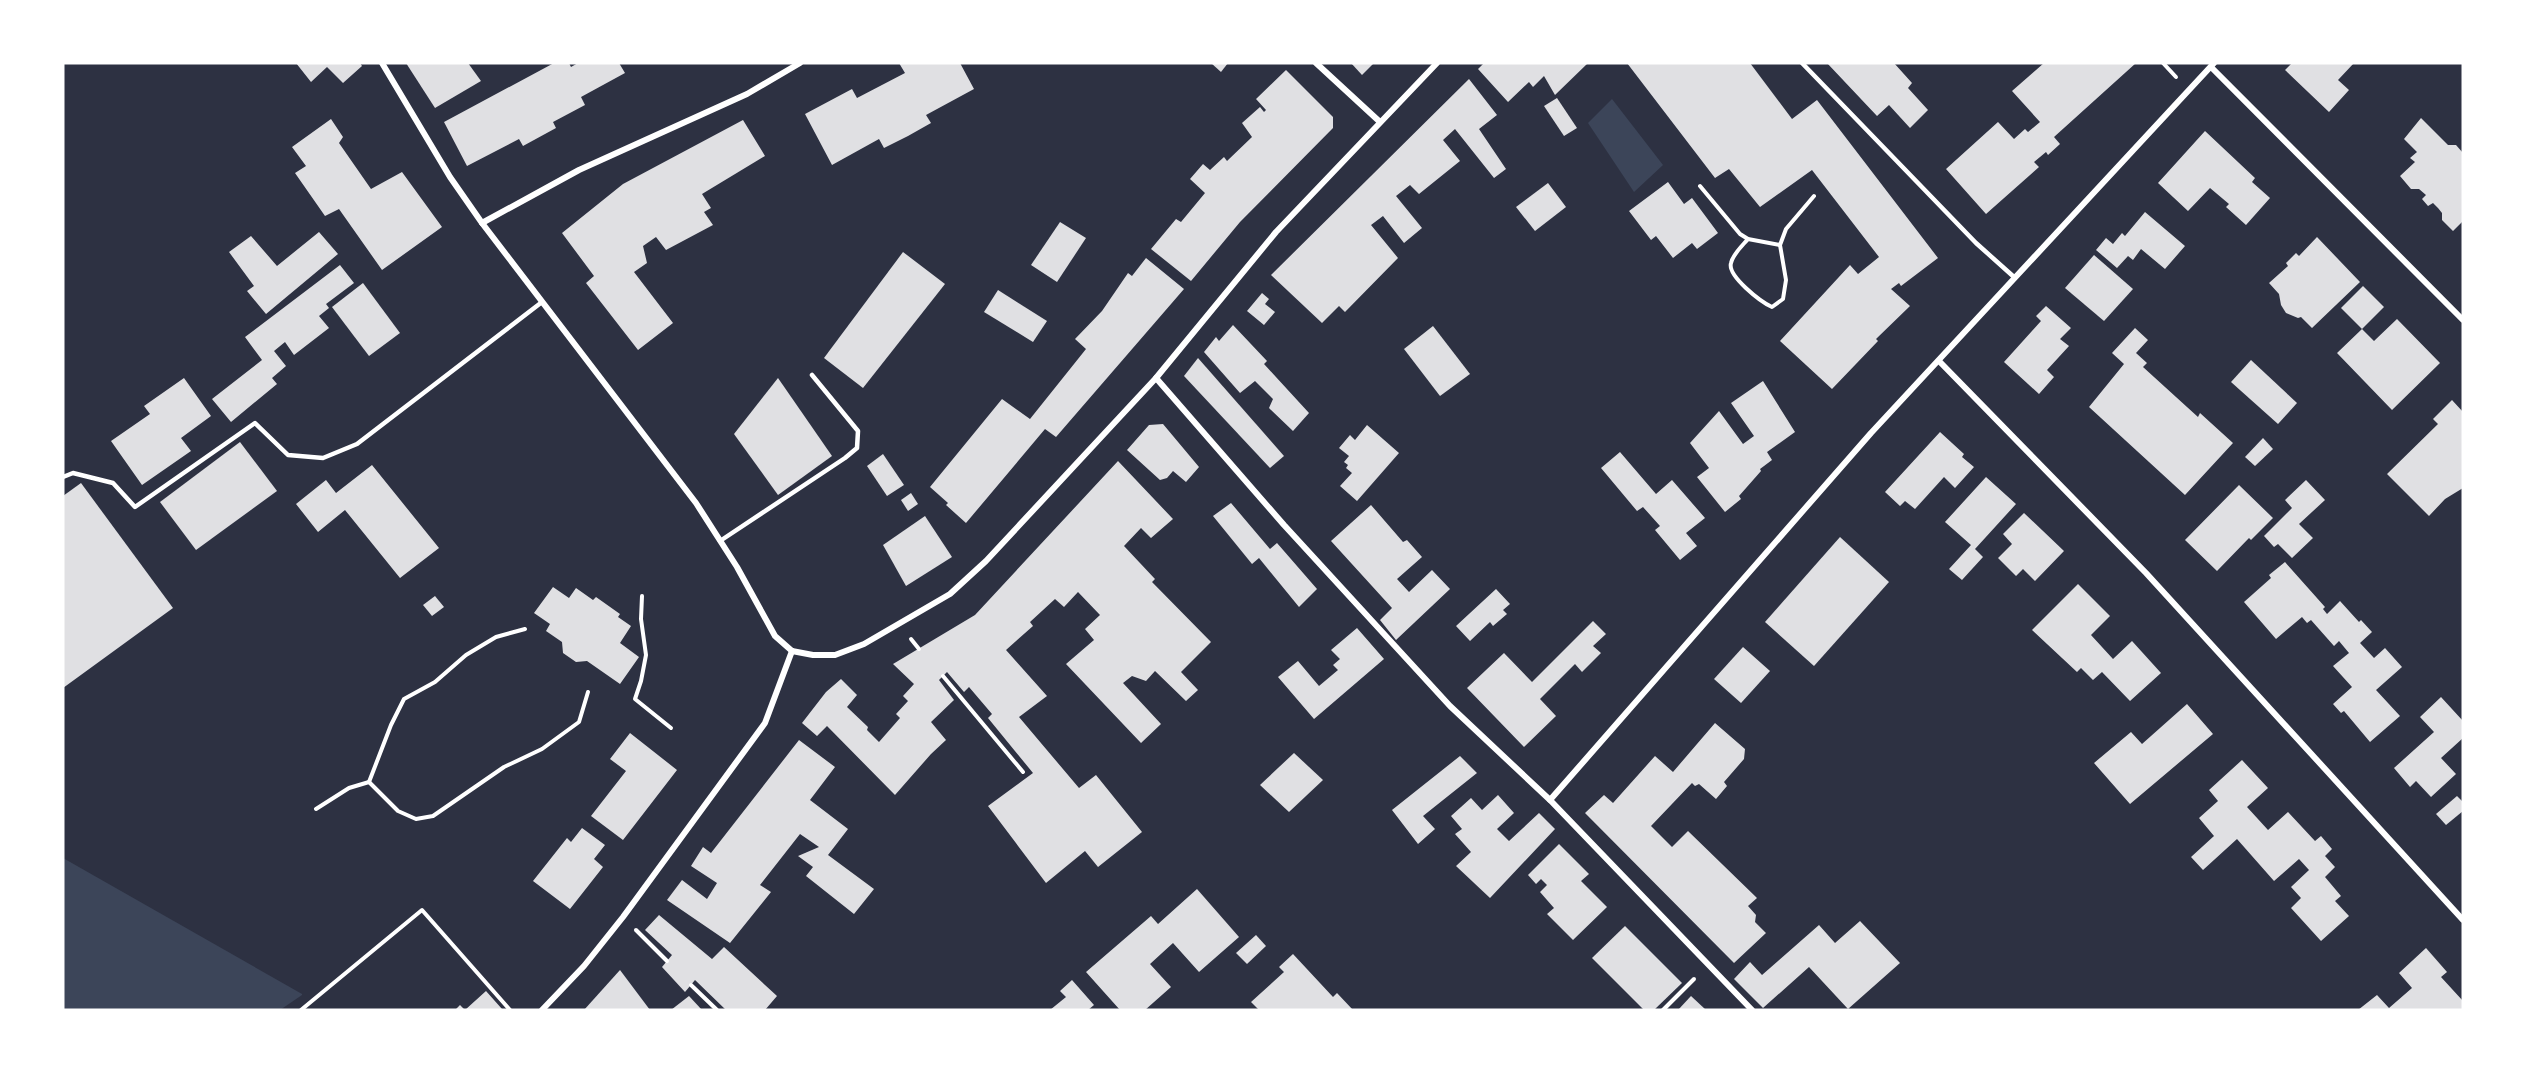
<svg xmlns="http://www.w3.org/2000/svg" width="2526" height="1073" font-family="'Space Grotesk',sans-serif">
<style>
.green{fill:#3c4559}
.building{fill:#e0e0e3}
.lines{fill:none;stroke-linecap:round;stroke-linejoin:round}
.path{stroke:#fff;stroke-width:4}
.service{stroke:#fff;stroke-width:4.5}
.minor{stroke:#fff;stroke-width:6}
</style>
<rect width="100%" height="100%" fill="#2d3142"/>
<g class="green">
<polygon points="1612,99 1663,165 1634,192 1588,123"/>
<polygon points="63,858 302,994 302,995 280,1010 63,1010"/>
</g>
<g class="building">
<polygon points="296,63 360,63 362,66 343,83 327,67 311,82"/>
<polygon points="406,63 468,63 481,81 435,108"/>
<polygon points="554,63 569,63 571,67 578,63 619,63 625,73 581,97 585,105 553,122 556,128 523,146 519,139 467,166 444,122"/>
<polygon points="899,63 960,63 974,89 926,115 931,123 908,136 884,148 879,139 832,165 805,114 852,89 857,98 905,73"/>
<polygon points="1211,63 1228,63 1221,72"/>
<polygon points="1351,63 1374,63 1362,75"/>
<polygon points="1484,63 1588,63 1555,95 1544,76 1533,87 1529,82 1508,102 1478,69"/>
<polygon points="1627,63 1750,63 1792,119 1817,100 1938,258 1901,286 1899,283 1891,289 1910,306 1876,339 1878,341 1832,389 1780,341 1850,265 1858,274 1879,257 1812,170 1760,207 1729,169 1715,178"/>
<polygon points="1827,63 1894,63 1912,83 1908,88 1928,110 1910,128 1889,105 1877,116"/>
<polygon points="2044,63 2136,63 2054,137 2060,144 2048,155 2046,152 2034,162 2039,167 1986,214 1946,169 1998,122 2014,139 2025,129 2028,132 2040,122 2012,91"/>
<polygon points="2292,63 2354,63 2338,80 2349,90 2329,112 2285,70"/>
<polygon points="1286,70 1333,117 1333,128 1240,222 1191,281 1151,249 1176,219 1181,222 1205,193 1190,179 1203,164 1210,170 1224,157 1227,161 1252,137 1242,123 1260,107 1264,112 1266,110 1256,99"/>
<polygon points="1469,79 1497,115 1479,129 1506,169 1494,178 1455,129 1443,140 1460,161 1419,194 1410,185 1396,196 1422,228 1404,243 1383,216 1371,225 1398,258 1345,312 1339,306 1322,323 1271,275"/>
<polygon points="1557,98 1577,128 1564,136 1544,106"/>
<polygon points="2421,118 2448,145 2456,145 2463,153 2463,221 2453,231 2442,220 2442,213 2438,208 2433,203 2428,206 2422,199 2426,195 2419,189 2411,189 2400,176 2415,162 2410,158 2417,152 2404,139"/>
<polygon points="331,119 343,137 339,143 371,189 402,172 442,227 382,270 339,209 325,216 295,173 306,166 292,147"/>
<polygon points="743,120 765,156 702,194 711,208 704,212 713,225 666,250 656,237 643,246 647,263 634,272 673,323 638,350 586,283 594,276 562,233 623,184"/>
<polygon points="2205,131 2255,178 2252,182 2270,198 2246,225 2226,207 2229,204 2210,188 2188,211 2158,183"/>
<polygon points="1668,182 1684,204 1692,198 1718,233 1697,249 1692,243 1673,258 1656,236 1651,240 1629,211"/>
<polygon points="1548,183 1566,207 1535,231 1516,207"/>
<polygon points="2145,212 2185,246 2165,269 2141,249 2133,260 2128,256 2117,268 2096,250 2106,238 2113,244 2122,233 2125,236"/>
<polygon points="1060,222 1086,238 1057,282 1031,265"/>
<polygon points="319,232 338,254 266,314 247,291 254,286 229,252 251,236 277,266"/>
<polygon points="2317,237 2360,282 2312,328 2301,317 2298,318 2286,313 2281,305 2279,294 2269,283 2288,266 2286,263 2296,253 2299,256"/>
<polygon points="903,252 945,284 863,388 824,358"/>
<polygon points="2094,255 2133,289 2104,321 2065,288"/>
<polygon points="1146,258 1184,289 1056,437 1045,429 966,523 946,505 948,503 930,487 1002,399 1030,419 1086,349 1075,339 1102,311 1128,273 1132,276"/>
<polygon points="340,265 354,283 326,304 329,308 319,316 329,328 294,355 285,342 274,351 286,366 272,378 277,384 231,422 212,399 262,360 245,337"/>
<polygon points="363,283 400,333 369,356 332,307"/>
<polygon points="2363,286 2384,307 2362,329 2374,341 2397,319 2440,363 2392,410 2337,353 2362,329 2341,308"/>
<polygon points="998,290 1047,321 1033,342 984,312"/>
<polygon points="1262,293 1269,299 1265,304 1275,312 1264,325 1247,311"/>
<polygon points="2046,306 2071,328 2060,339 2069,346 2047,370 2054,377 2039,394 2004,362 2041,321 2036,316"/>
<polygon points="1233,325 1267,361 1264,364 1309,413 1293,431 1269,408 1273,399 1255,381 1240,393 1204,352 1216,337 1219,341"/>
<polygon points="1433,326 1470,374 1440,396 1404,349"/>
<polygon points="2135,328 2148,340 2136,353 2147,363 2143,367 2198,417 2200,413 2233,443 2185,495 2089,407 2124,364 2112,353"/>
<polygon points="1198,358 1284,456 1270,468 1184,376"/>
<polygon points="2251,360 2297,403 2278,424 2231,382"/>
<polygon points="184,378 211,416 181,438 191,451 142,485 111,441 150,414 144,406"/>
<polygon points="778,378 832,456 778,495 734,434"/>
<polygon points="1763,381 1795,432 1767,452 1772,460 1760,469 1761,471 1739,496 1741,499 1725,512 1697,477 1709,468 1690,443 1719,411 1743,444 1754,436 1731,403"/>
<polygon points="2452,400 2463,412 2463,488 2445,499 2429,516 2387,474 2438,424 2433,419"/>
<polygon points="1163,424 1199,467 1186,482 1173,471 1167,478 1160,480 1127,450 1149,425"/>
<polygon points="1367,425 1399,453 1357,501 1340,486 1352,473 1346,468 1348,465 1344,462 1349,456 1339,448 1350,435 1355,440"/>
<polygon points="1940,432 1964,454 1962,457 1974,467 1955,488 1944,477 1915,509 1905,501 1900,506 1885,492"/>
<polygon points="2263,438 2273,449 2255,466 2245,457"/>
<polygon points="240,442 277,491 196,550 160,502"/>
<polygon points="1620,452 1656,494 1672,480 1705,518 1686,533 1697,546 1680,560 1655,530 1660,526 1643,507 1637,511 1601,468"/>
<polygon points="883,454 904,485 887,496 867,466"/>
<polygon points="1118,461 1173,519 1151,538 1141,528 1124,546 1155,579 1152,582 1211,642 1181,672 1198,690 1186,701 1155,671 1146,681 1132,676 1123,683 1161,724 1141,743 1066,664 1094,640 1085,629 1100,615 1078,592 1064,607 1055,599 1030,622 1033,626 1006,650 1047,696 1019,717 1079,788 1096,775 1142,832 1098,867 1085,851 1046,883 988,806 1033,773 988,718 992,714 969,687 964,692 947,672 939,680 954,700 931,722 946,740 931,754 895,795 827,726 817,736 802,723 826,692 841,679 857,695 847,707 868,727 867,730 879,742 900,718 896,714 908,701 903,696 914,684 893,664 975,615"/>
<polygon points="372,465 439,548 400,578 345,510 318,532 296,504 326,480 336,493"/>
<polygon points="1986,477 2016,504 1975,549 1983,557 1962,580 1949,569 1971,545 1945,522"/>
<polygon points="2306,480 2325,500 2299,524 2313,538 2292,558 2278,544 2274,547 2264,536 2292,508 2285,500"/>
<polygon points="81,483 173,608 63,688 63,496"/>
<polygon points="2239,485 2273,518 2251,540 2249,538 2217,571 2185,540"/>
<polygon points="911,493 918,504 908,511 901,500"/>
<polygon points="1231,503 1270,549 1277,543 1317,589 1299,607 1259,558 1252,564 1213,516"/>
<polygon points="1371,505 1403,542 1407,540 1422,557 1397,579 1409,592 1432,570 1450,589 1396,640 1380,620 1392,608 1331,541"/>
<polygon points="2024,513 2064,551 2035,581 2023,569 2016,576 1998,558 2012,544 2003,534"/>
<polygon points="925,516 952,557 906,586 883,545"/>
<polygon points="1840,537 1889,582 1814,666 1765,622"/>
<polygon points="2285,562 2325,607 2323,609 2327,614 2340,601 2359,622 2361,620 2372,632 2360,643 2374,658 2385,648 2402,667 2376,690 2400,716 2370,742 2344,711 2341,713 2333,704 2352,687 2333,666 2349,653 2339,641 2334,646 2311,620 2307,623 2302,617 2276,639 2244,602 2271,578 2269,575"/>
<polygon points="2078,584 2110,616 2091,635 2113,659 2132,641 2161,673 2130,701 2102,672 2093,680 2081,668 2077,672 2032,630"/>
<polygon points="553,587 569,598 576,588 593,600 596,597 620,614 618,617 631,626 620,643 639,657 620,684 587,661 576,662 563,653 562,642 546,631 550,624 534,613"/>
<polygon points="1496,589 1510,604 1503,610 1507,614 1493,626 1490,622 1470,641 1456,626"/>
<polygon points="435,596 444,607 432,616 423,605"/>
<polygon points="1593,621 1606,634 1593,646 1601,653 1582,672 1575,664 1540,699 1556,716 1524,747 1467,688 1504,653 1532,682"/>
<polygon points="1357,628 1384,659 1314,719 1278,677 1298,661 1319,686 1338,670 1333,665 1340,659 1331,650"/>
<polygon points="1743,647 1770,671 1741,703 1714,679"/>
<polygon points="2441,697 2463,721 2463,738 2441,758 2456,774 2431,797 2416,781 2410,787 2394,768 2434,732 2420,717"/>
<polygon points="2187,704 2213,734 2130,804 2094,763 2131,732 2142,744"/>
<polygon points="1715,723 1745,749 1744,759 1724,782 1727,786 1716,799 1699,784 1695,786 1692,783 1651,826 1672,847 1688,831 1757,898 1748,906 1756,915 1755,922 1766,933 1734,963 1585,813 1604,795 1613,803 1655,756 1673,772"/>
<polygon points="630,733 677,770 623,840 591,816 626,771 610,759"/>
<polygon points="799,740 835,767 810,800 848,829 828,855 874,889 854,914 806,876 813,867 798,856 819,847 800,834 760,885 771,892 730,943 667,900 682,880 707,899 717,883 691,866 703,847 711,853"/>
<polygon points="1294,753 1323,780 1289,812 1260,785"/>
<polygon points="1460,756 1477,773 1423,816 1435,829 1418,844 1392,810"/>
<polygon points="2242,760 2268,788 2247,807 2268,830 2288,812 2315,841 2321,836 2332,849 2325,856 2335,867 2325,877 2341,896 2335,901 2349,916 2321,941 2291,908 2301,898 2291,887 2309,870 2299,859 2274,881 2237,839 2203,870 2191,857 2214,836 2199,818 2218,801 2209,790"/>
<polygon points="1498,795 1514,813 1497,829 1509,841 1539,813 1555,829 1490,898 1456,866 1471,852 1455,834 1462,829 1451,816 1471,798 1482,810"/>
<polygon points="2457,796 2463,802 2463,811 2446,825 2436,814"/>
<polygon points="582,828 605,845 594,859 603,867 570,909 533,881 567,838 571,842"/>
<polygon points="1559,844 1589,874 1581,881 1607,907 1573,940 1547,914 1554,908 1540,892 1547,885 1541,879 1536,884 1528,875"/>
<polygon points="1197,889 1239,937 1199,972 1173,943 1150,964 1171,987 1145,1010 1120,1010 1086,972 1151,916 1158,924"/>
<polygon points="659,915 712,959 724,947 777,996 765,1010 726,1010 695,980 685,992 662,967 672,955 645,930"/>
<polygon points="1860,921 1900,963 1848,1009 1809,967 1763,1008 1734,979 1750,962 1762,975 1819,925 1835,943"/>
<polygon points="1625,926 1682,983 1654,1010 1644,1010 1592,958"/>
<polygon points="1256,935 1266,946 1247,964 1236,953"/>
<polygon points="2426,948 2447,972 2441,977 2463,1001 2463,1010 2358,1010 2377,995 2389,1008 2412,988 2399,973"/>
<polygon points="1293,954 1333,997 1337,993 1353,1010 1259,1010 1251,1002 1284,972 1279,967"/>
<polygon points="620,970 650,1010 584,1010"/>
<polygon points="1072,980 1094,1005 1088,1010 1050,1010 1066,997 1060,991"/>
<polygon points="486,991 502,1009 500,1010 455,1010 460,1005 465,1010"/>
<polygon points="689,996 702,1010 671,1010"/>
<polygon points="1691,996 1706,1010 1678,1010"/>
</g>
<g class="lines">
<g class="path">
<polyline points="2163,63 2176,77"/>
<polyline points="1700,186 1740,234 1748,239 1780,245 1786,229 1814,196"/>
<path d="M1748 239C1742 246 1733 254 1731 263 1727 276 1761 302 1772 307L1783 299 1786 280 1780 245"/>
<polyline points="642,596 641,619 646,655 641,681 635,699 671,728"/>
<polyline points="911,639 919,649"/>
<polyline points="943,676 1023,772"/>
<polyline points="369,782 391,725 404,699 435,682 466,655 496,637 525,629"/>
<polyline points="316,809 349,788 369,782 398,811 416,819 433,816 504,767 542,749 579,722 588,692"/>
<polyline points="636,930 667,961"/>
<polyline points="691,985 717,1010"/>
<polyline points="301,1010 422,910 510,1010"/>
<polyline points="1663,1010 1694,979"/>
</g>
<g class="service">
<polyline points="1802,63 1976,243 2014,277"/>
<polyline points="63,477 73,473 113,483 135,507 255,423 288,455 323,458 357,444 542,302"/>
<polyline points="720,541 845,458 857,448 858,431 812,375"/>
</g>
<g class="minor">
<polyline points="382,63 450,177 482,223 696,503 737,567 775,636 792,651"/>
<polyline points="1316,63 1380,122"/>
<polyline points="2211,67 2463,320"/>
<polyline points="482,223 579,170 747,94 800,63"/>
<polyline points="1939,361 2146,573 2463,920"/>
<polyline points="1156,378 1284,525 1450,706 1550,800 1752,1010"/>
<polyline points="792,651 813,655 835,655 864,644 950,594 986,561 1156,378 1276,232 1437,63"/>
<polyline points="1550,800 1871,433 2214,63"/>
<polyline points="542,1010 584,966 623,917 765,723 792,651"/>
</g>
</g>
<rect width="2526" height="1073" fill="none" stroke="#ffffff" stroke-width="129"/>
</svg>
